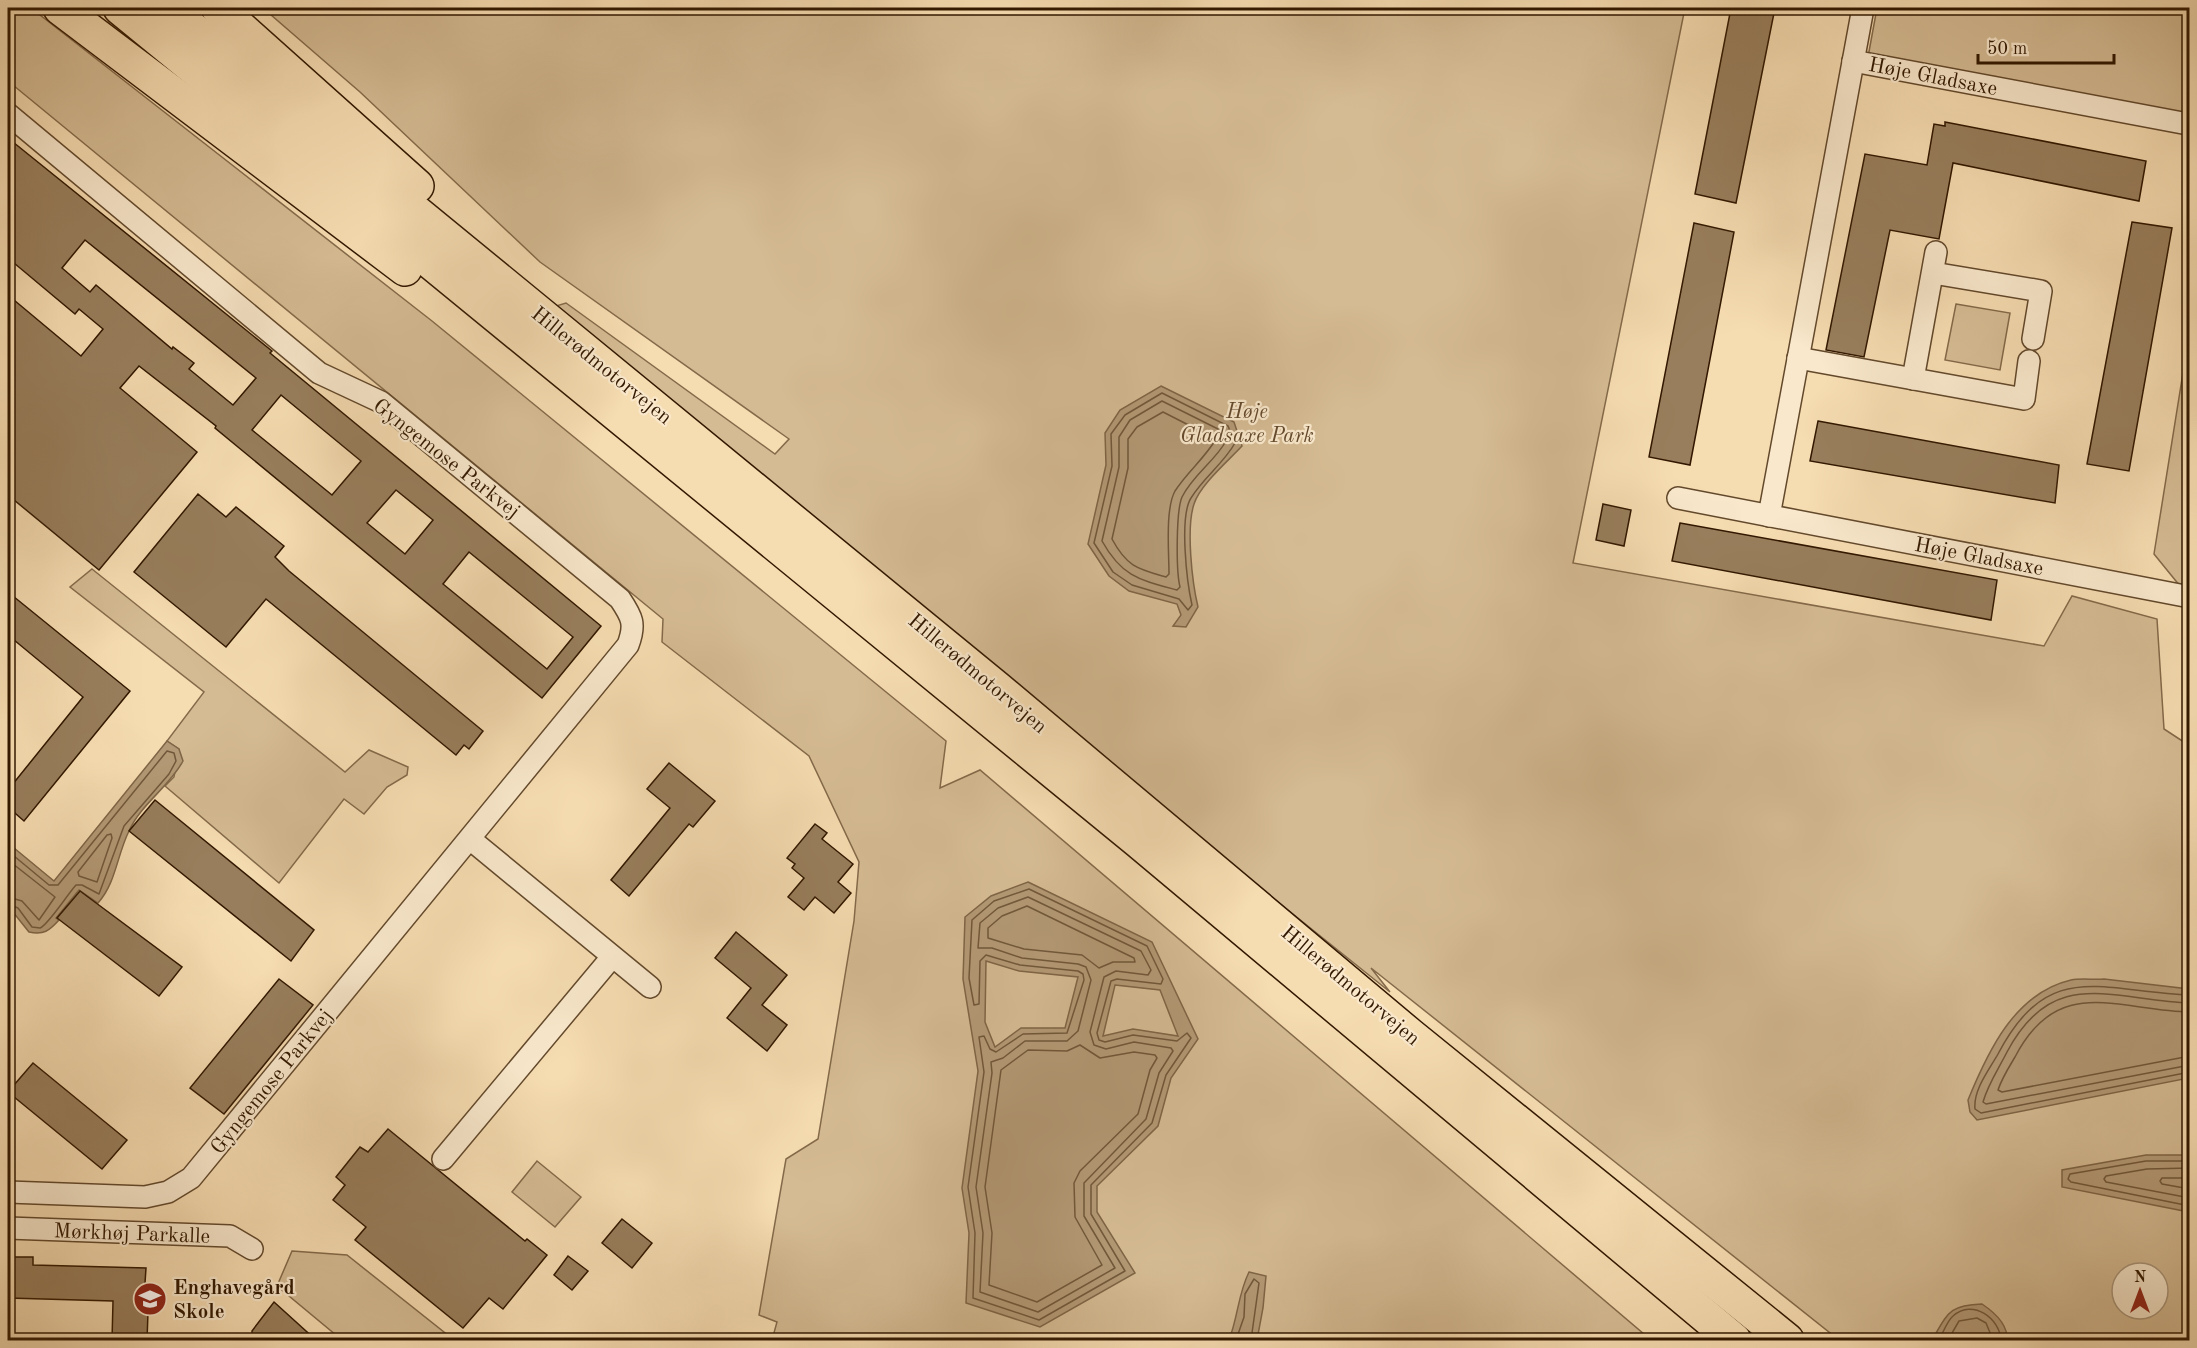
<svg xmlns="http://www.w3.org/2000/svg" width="2197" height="1348" font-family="'Old Standard TT',serif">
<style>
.green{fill:#d5bb93;stroke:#846a4a;stroke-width:1.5;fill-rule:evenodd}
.water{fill:#b39975;stroke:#7f6546;stroke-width:1.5;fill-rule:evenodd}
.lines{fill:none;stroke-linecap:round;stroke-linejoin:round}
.shore{stroke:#72583a;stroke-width:1.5}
.building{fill:#987e5c;stroke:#321800;stroke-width:1.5;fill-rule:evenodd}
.street-casing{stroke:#63492c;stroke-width:24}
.highway-casing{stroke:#321800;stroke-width:36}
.street{stroke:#f9e8cc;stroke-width:21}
.highway{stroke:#f6dcb1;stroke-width:33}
.labels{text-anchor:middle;stroke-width:4.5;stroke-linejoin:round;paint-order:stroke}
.street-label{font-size:21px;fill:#321800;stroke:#f9e8cc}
.park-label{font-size:21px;font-style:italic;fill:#63492c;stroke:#f9e8cc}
.poi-label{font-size:21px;font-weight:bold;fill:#321800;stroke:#f9e8cc;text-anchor:start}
</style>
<rect width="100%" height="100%" fill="#f6dcb1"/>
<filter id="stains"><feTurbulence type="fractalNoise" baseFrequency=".00333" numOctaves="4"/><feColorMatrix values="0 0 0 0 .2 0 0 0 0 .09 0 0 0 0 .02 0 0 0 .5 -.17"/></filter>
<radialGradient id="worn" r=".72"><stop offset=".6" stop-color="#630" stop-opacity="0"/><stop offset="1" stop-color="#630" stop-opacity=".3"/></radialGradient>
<g class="green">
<polygon points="8,8 31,8 432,321 946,741 940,788 980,770 1651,1340 772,1340 777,1322 759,1315 786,1159 818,1139 854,921 859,862 809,756 662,642 663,619 8,81"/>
<path d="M263 8H1685L1573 563 2044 646 2072 596 2157 619 2164 729 2190 746 2189 1340H1839L1371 968 1390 992 894 594 556 306 566 303 775 454 789 439 540 262 360 92ZM2122 1273H2158V1309H2122Z"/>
<polygon points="1877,8 2189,8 2189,120 1868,57"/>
<polygon points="1956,304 2010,313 2000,370 1945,360"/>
<polygon points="2189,335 2189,588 2180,586 2154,554"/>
<polygon points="92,569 345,772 369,750 408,767 407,775 387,787 364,814 344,799 279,883 165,786 174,777 179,749 167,741 204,692 70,587"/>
<polygon points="537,1161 581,1197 555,1227 512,1192"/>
<polygon points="292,1251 347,1255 454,1340 342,1340 277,1286"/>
</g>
<g class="water">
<path d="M1161 386 1234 422 1242 446C1228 461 1200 485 1194 504 1186 528 1192 582 1198 607L1186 627 1173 626 1181 615 1177 604 1129 591 1109 576 1088 544 1106 465 1105 433 1120 410Z"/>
<path d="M167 741 179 749 183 761C169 787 141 804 129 831 117 855 116 883 98 903L79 890 56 918 59 920C49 931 44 935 29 932L13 912 8 909V843L54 881Z"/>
<path d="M1028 882 1152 942 1198 1039 1171 1078 1158 1126 1097 1186V1212L1135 1273 1040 1327 966 1303 969 1233 962 1188 978 1071 963 979 965 917 991 896ZM986 961 1019 971 1078 977 1065 1028H1021L995 1047 985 1022ZM1115 985 1160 990 1178 1036 1133 1029 1103 1036Z"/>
<path d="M2104 979 2189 989V1078L1977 1120 1970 1112 1968 1100C1988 1051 2015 993 2071 980 2081 978 2094 980 2104 979Z"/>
<polygon points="2146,1155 2189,1155 2189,1212 2062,1187 2062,1170"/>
<path d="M1249 1272 1266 1276 1263 1308 1257 1340H1229C1238 1317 1238 1294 1249 1272Z"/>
<path d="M1982 1304C1994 1312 2008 1325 2007 1340H1932C1948 1313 1949 1305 1982 1304Z"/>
</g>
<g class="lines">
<g class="shore">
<path d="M1162 393 1228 426 1235 443C1224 463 1203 478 1191 498 1179 517 1187 583 1192 605L1188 610 1179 599 1132 585 1113 572 1094 543 1112 466 1111 434 1125 415Z"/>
<path d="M1162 401 1222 431 1226 441C1215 461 1193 475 1182 497 1176 511 1176 571 1180 587L1177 590C1140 580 1122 577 1102 541L1119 467V437L1130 420Z"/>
<path d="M1163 412 1216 439C1205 458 1187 472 1175 491 1165 509 1169 553 1169 574L1166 577C1138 569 1127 567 1112 539L1128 468V439L1137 427Z"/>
<polygon points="107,835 111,834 112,838 97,882 79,876 78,872"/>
<path d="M8 851 49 885H58L167 751 174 753 176 761 169 774 124 826 99 894 82 885H76C67 895 48 925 40 928L32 927 18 908 8 904"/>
<polyline points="8,860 55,897 39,920 22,901 8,897"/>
<polygon points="1029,889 1147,946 1163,979 1161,984 1117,979 1111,981 1097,1033 1099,1040 1105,1042 1133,1035 1177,1041 1187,1033 1191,1038 1166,1075 1152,1123 1091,1185 1091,1214 1125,1271 1039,1320 973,1298 975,1233 968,1187 984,1072 979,1037 984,1036 990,1049 996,1052 1023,1034 1067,1033 1084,980 1083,974 1078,971 1020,965 986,955 980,961 979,1004 974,1005 969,978 972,920 994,901"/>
<polygon points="1028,897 1141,951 1151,970 1148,975 1116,971 1104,977 1090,1032 1094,1045 1106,1049 1134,1042 1171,1048 1173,1051 1159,1073 1146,1119 1084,1183 1084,1216 1115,1268 1038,1312 980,1292 983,1233 976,1187 992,1073 991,1062 1003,1058 1025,1041 1067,1041 1078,1031 1091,980 1086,967 1078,964 1022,958 992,948 978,948 980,923 998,908"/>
<polygon points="1027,906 1134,958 1135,962 1113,962 1099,968 1082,955 1024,949 988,938 988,928 1002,916"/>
<path d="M2190 995C2102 992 2049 957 1998 1054 1989 1070 1973 1090 1975 1109L1981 1113 2190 1072"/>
<path d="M2190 1003C2112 1000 2053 965 2007 1052 1999 1068 1988 1084 1983 1102L1986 1104 2190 1065"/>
<path d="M2190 1012C2116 1010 2058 974 2015 1057 2009 1067 2002 1078 1998 1090L2002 1092 2190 1056"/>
<polygon points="1080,1045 1100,1058 1134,1052 1155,1055 1157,1058 1150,1070 1138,1114 1080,1171 1074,1183 1075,1217 1102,1265 1037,1302 989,1285 992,1233 985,1187 1001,1070 1028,1050 1067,1051"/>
<polyline points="2190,1161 2146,1161 2070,1174 2068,1179 2071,1182 2190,1206"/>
<polyline points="2190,1168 2147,1169 2106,1176 2104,1179 2106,1182 2190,1198"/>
<polyline points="2190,1178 2162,1178 2160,1181 2162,1184 2190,1189"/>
<polyline points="1236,1340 1244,1317 1245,1294 1254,1279 1259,1283 1251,1340"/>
<path d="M1939 1340C1943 1333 1947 1321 1953 1316 1973 1298 2000 1319 2001 1340"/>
<polyline points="1948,1340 1959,1321 1977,1318 1986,1323 1993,1340"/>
</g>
</g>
<g class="building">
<polygon points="1731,8 1775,8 1736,203 1695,194"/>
<polygon points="1945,122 2146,161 2139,201 1953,163 1939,239 1890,230 1864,357 1826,350 1865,154 1927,165 1934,124 1945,126"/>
<path d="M8 138 272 351 270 353 601 626 542 698 215 428 216 426 139 366 120 388 197 452 99 570 8 495V295L81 356 103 329 79 309 75 314 8 258ZM85 240 256 378 233 405 189 369 194 363 173 347 172 349 96 285 90 292 62 268ZM281 395 361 461 332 495 252 430ZM396 490 433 520 405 554 367 523ZM469 552 573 637 547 669 443 584Z"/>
<polygon points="2132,222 2172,228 2129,471 2087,464"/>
<polygon points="1694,223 1734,232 1690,465 1649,457"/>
<polygon points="1818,421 2059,465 2055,503 1810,461"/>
<polygon points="198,494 226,517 236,507 284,546 275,557 289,571 483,731 469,749 464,745 456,755 266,599 226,647 134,572"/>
<polygon points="1603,504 1631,510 1624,546 1596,540"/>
<polygon points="1680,523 1997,580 1991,620 1672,561"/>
<polygon points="8,592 130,691 24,821 8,807 8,790 83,697 8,635"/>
<polygon points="669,763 715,801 693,827 689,824 629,896 611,880 670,808 647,789"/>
<polygon points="155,800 314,930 291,961 129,831"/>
<polygon points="815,824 827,833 822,839 853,864 838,882 851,893 834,913 815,897 804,910 788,897 804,878 792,868 795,864 787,858"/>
<polygon points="80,891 182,967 159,996 57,918"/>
<polygon points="736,932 787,975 762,1005 787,1025 767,1051 727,1018 751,988 715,958"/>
<polygon points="279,979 313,1005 224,1114 190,1088"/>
<polygon points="33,1063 127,1140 102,1169 8,1092"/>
<polygon points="388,1129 525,1241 527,1239 547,1255 503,1309 489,1298 463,1328 355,1240 366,1227 333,1200 345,1185 336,1177 360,1147 368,1152"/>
<polygon points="622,1219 652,1243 632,1268 602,1243"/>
<polygon points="568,1256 588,1271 572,1290 554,1275"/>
<polygon points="8,1257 33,1257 33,1265 146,1268 145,1283 149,1283 147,1341 112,1341 113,1301 8,1298"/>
<polygon points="274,1302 317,1341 252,1341 252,1331"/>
</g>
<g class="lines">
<defs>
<g id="street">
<polyline points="1853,61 2188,124"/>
<path d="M8 114 319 373 381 402 620 599C632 617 636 624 628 645L191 1178 168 1192 145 1197 8 1192"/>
<polyline points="1933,273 2041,291 2033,339"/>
<polyline points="1798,358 2024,399 2029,361"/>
<polyline points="1913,379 1936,252"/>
<polyline points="1678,498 2190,597"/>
<polyline points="1769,516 1863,8"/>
<polyline points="470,839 650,987"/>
<polyline points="443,1159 612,957"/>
<polyline points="8,1228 230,1236 252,1249"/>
</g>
<g id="highway">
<polyline points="60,8 405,269"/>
<polyline points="120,8 1138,841 1734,1340"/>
<polyline points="167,8 998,689 1410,1035 1787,1340"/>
<polyline points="218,8 417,186"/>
</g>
</defs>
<use href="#street" class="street-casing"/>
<use href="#highway" class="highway-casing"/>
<use href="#street" class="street"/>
<use href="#highway" class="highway"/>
</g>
<defs>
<symbol id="school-disc" viewBox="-11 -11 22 22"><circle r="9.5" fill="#8f2418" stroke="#f9e8cc"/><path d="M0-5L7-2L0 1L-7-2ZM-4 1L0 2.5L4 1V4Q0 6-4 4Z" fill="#fff"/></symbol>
</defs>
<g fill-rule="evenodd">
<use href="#school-disc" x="131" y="1280" width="38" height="38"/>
</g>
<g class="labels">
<g class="street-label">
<text transform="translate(1933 76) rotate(11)" y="7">Høje Gladsaxe</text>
<text transform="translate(602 365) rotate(39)" y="7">Hillerødmotorvejen</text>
<text transform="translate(447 458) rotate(38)" y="7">Gyngemose Parkvej</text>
<text transform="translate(1979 556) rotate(11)" y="7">Høje Gladsaxe</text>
<text transform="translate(978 673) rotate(40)" y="7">Hillerødmotorvejen</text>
<text transform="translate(1351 985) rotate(40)" y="7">Hillerødmotorvejen</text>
<text transform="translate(271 1081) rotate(-51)" y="7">Gyngemose Parkvej</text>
<text transform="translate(132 1233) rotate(2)" y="7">Mørkhøj Parkalle</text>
</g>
<g class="park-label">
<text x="1247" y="418">Høje<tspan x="1247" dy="24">Gladsaxe Park</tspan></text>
</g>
<g class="poi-label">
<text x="173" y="1294">Enghavegård<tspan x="173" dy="24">Skole</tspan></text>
</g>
</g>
<rect width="2197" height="1348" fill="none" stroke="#f6dcb1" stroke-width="30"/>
<rect x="9" y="9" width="2179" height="1330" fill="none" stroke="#321800" stroke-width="3"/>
<rect x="15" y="15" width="2167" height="1318" fill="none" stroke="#321800" stroke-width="1.5"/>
<g transform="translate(2140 1291)"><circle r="28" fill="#f9e8cc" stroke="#a9957a" stroke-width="1.5"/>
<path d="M0-4.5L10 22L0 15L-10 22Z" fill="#8f2418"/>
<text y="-9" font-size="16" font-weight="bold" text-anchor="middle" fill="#321800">N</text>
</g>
<path d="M1978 54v9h136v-9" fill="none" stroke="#321800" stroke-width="3"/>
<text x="1987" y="54" font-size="18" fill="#321800" stroke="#f9e8cc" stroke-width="4.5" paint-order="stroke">50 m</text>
<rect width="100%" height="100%" filter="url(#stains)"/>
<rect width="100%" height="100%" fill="url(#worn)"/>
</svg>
